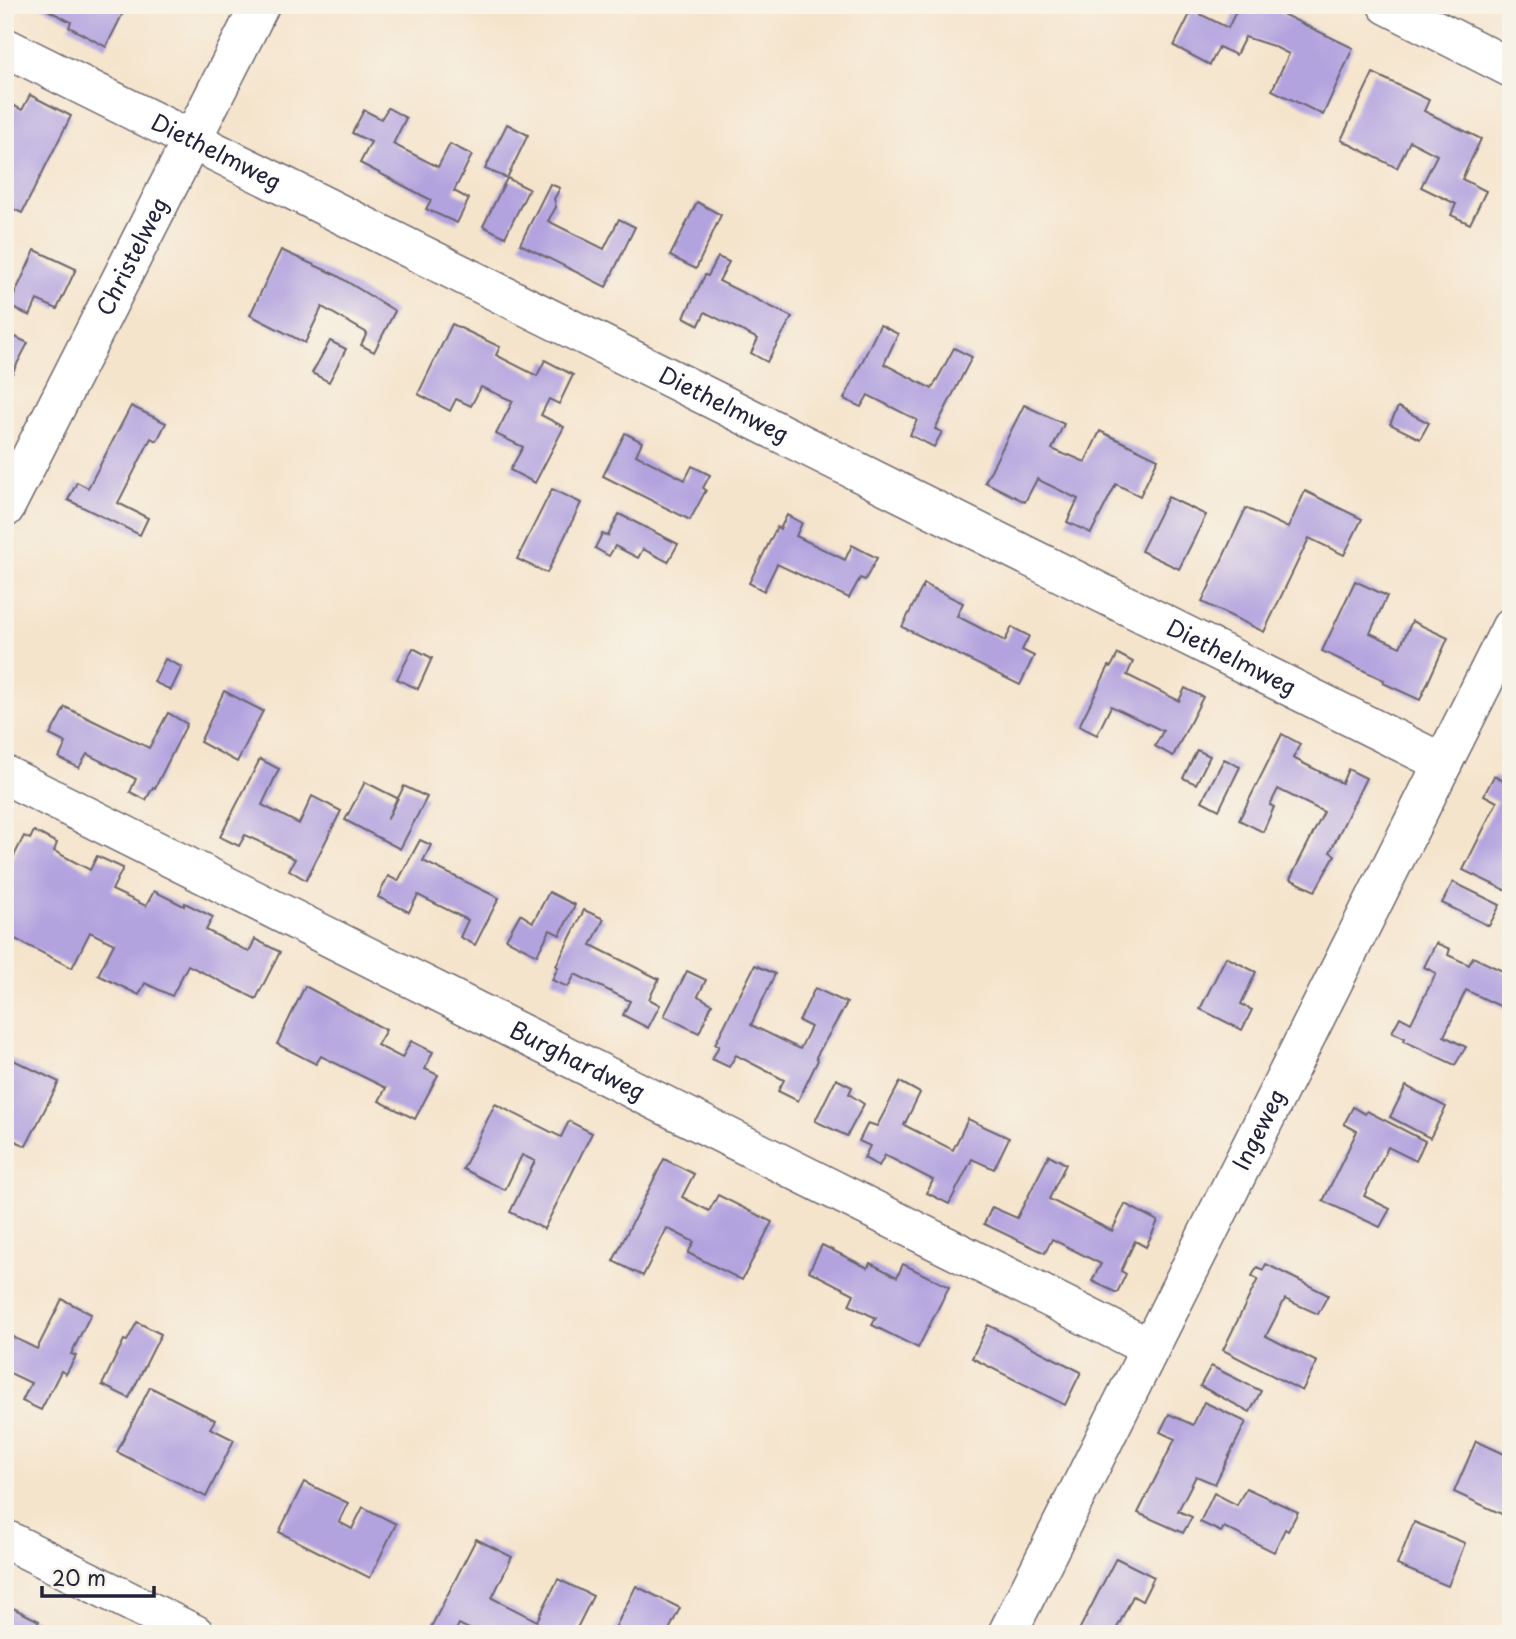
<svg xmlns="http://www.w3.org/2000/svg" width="1516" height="1639" font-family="'Playpen Sans',sans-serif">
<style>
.building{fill:#b2a3df}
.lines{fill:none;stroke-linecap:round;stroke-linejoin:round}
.minor-casing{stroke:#6c666e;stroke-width:41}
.minor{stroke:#fff;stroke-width:38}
.labels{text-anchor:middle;stroke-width:7;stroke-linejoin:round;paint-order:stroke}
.street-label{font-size:23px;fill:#22223b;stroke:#f7f3e8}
</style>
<rect width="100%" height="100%" fill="#f7f3e8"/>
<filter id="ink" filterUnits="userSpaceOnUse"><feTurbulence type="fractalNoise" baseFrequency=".0143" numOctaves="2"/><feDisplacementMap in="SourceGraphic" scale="14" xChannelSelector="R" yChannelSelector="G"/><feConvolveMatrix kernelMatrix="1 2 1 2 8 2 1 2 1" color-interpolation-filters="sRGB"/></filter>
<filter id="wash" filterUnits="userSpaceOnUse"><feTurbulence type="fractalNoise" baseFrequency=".00686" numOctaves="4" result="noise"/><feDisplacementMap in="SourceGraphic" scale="28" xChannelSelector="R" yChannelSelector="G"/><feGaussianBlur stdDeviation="1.57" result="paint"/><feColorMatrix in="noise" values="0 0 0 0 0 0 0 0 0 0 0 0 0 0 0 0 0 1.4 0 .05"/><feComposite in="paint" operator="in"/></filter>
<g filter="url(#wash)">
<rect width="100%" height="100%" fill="#f5e4cc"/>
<g id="blocks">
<g class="building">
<polygon points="38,5 122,5 126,7 106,47 69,27 71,22"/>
<polygon points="1239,5 1264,5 1353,48 1323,115 1272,90 1289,54 1273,46 1245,37 1236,55 1219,47 1210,65 1174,46 1192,10 1228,28"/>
<polygon points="1373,73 1429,100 1424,111 1481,139 1462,179 1486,191 1470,224 1451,215 1456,204 1421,187 1437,155 1410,141 1397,168 1341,140"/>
<polygon points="30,95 71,116 22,213 5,205 5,101 22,110"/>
<polygon points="388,108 406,118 393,144 438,167 450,144 472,155 454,191 469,199 457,223 426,209 431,200 360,163 371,142 352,133 364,110 381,119"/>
<polygon points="507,124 528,135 507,178 485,169"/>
<polygon points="507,178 529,189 505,237 483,226"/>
<polygon points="550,184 560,188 554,199 556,207 548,221 604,249 619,219 635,227 606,287 520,244"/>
<polygon points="697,202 721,215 696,269 670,256"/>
<polygon points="35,250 76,269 57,309 37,300 30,316 9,306"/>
<polygon points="281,250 336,275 395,311 374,352 361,345 367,333 322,307 305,343 250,315"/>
<polygon points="718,257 729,262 719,281 792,317 767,362 751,353 758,339 705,312 699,325 684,317 705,275 708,276"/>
<polygon points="452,324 500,347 496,355 537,376 545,360 573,375 559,404 549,399 541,415 564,427 535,483 510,470 523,447 496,434 513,401 481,387 471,406 456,399 450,411 418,394"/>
<polygon points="880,325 898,334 884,364 932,389 954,348 972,357 935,429 942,432 934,447 910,435 917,420 868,395 861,407 844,399"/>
<polygon points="5,332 28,343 5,387"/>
<polygon points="330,341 346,349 329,382 312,373"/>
<polygon points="1024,405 1064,424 1052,449 1068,456 1069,455 1085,462 1100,431 1158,459 1140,496 1116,484 1091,533 1067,522 1078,499 1037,479 1025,502 985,482"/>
<polygon points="131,406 166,423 157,441 151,438 118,503 148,518 140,535 68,500 77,482 88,488"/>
<polygon points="1398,407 1429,423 1420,439 1390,424"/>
<polygon points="625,433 642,442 636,455 685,480 692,466 710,475 703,488 706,490 690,520 603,476"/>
<polygon points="552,489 581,503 547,573 517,559"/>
<polygon points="1305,491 1362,519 1344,555 1309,538 1264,632 1202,602 1246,508 1288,528"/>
<polygon points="1168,497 1206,515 1179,569 1141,551"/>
<polygon points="619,514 678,544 668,562 643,549 638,558 615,546 609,556 595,548 602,534 608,536"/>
<polygon points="787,515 802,523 796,536 845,560 852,545 877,558 865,580 860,578 849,598 777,564 764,591 749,583 777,527 780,529"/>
<polygon points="1355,581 1387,596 1370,633 1400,647 1412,621 1448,638 1420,700 1383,683 1384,680 1322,651"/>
<polygon points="924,584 963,603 957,616 1005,641 1012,627 1029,636 1022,650 1034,656 1020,685 902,627"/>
<polygon points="413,648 432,658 418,689 397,679"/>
<polygon points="1118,654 1133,662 1127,675 1179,701 1185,688 1203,697 1173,756 1155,746 1163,731 1111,706 1097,735 1079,726 1109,666 1111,667"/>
<polygon points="165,659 182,667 171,690 154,682"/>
<polygon points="224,691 263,711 237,762 200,742"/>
<polygon points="65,707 149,748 168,713 187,724 155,788 153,787 146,800 130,792 136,779 87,754 79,768 59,758 66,743 50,735"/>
<polygon points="1282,734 1300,744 1293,758 1342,783 1348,769 1366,778 1330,852 1335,855 1315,891 1290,879 1324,812 1278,789 1270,805 1274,807 1263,832 1239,820"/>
<polygon points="1197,750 1210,756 1196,784 1183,778"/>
<polygon points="260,759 279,769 262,805 299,824 312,796 341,811 306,880 289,870 295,859 245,835 239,846 220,837"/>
<polygon points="1224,759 1240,767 1219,810 1202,801"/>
<polygon points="1494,776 1511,785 1511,893 1463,870 1497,802 1484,795"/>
<polygon points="365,782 397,798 387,820 404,786 427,797 400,849 345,820"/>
<polygon points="34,831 57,843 54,851 90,870 97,856 123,868 112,890 146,906 154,891 184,906 185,903 213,917 206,930 249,952 255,939 280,952 256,999 188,965 172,996 145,983 139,995 98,975 114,944 90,932 72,968 5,934 5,874 24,836 30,839"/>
<polygon points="420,840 431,845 423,861 499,898 475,945 460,937 468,920 418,895 409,912 378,897 388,876 398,881"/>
<polygon points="1453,882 1500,905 1489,926 1442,903"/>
<polygon points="549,892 575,905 560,935 550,930 537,955 506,939 520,914 533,922"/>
<polygon points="584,910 604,919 591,945 659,979 649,999 660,1005 648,1028 623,1015 630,1001 575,974 568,987 552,980 558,967 556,966"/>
<polygon points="1436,943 1450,949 1448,955 1469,965 1473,957 1511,975 1511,999 1506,1009 1466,990 1444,1036 1466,1047 1455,1065 1404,1041 1405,1038 1392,1032 1400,1017 1411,1023 1436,973 1424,967"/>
<polygon points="1226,957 1256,972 1241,1004 1252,1010 1242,1030 1200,1009"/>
<polygon points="755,965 775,974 751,1025 800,1049 811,1027 799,1021 815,988 847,1003 816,1057 818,1060 798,1101 778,1091 784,1080 736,1055 729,1067 712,1059 719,1046 715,1044"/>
<polygon points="687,971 706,980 698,996 712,1004 699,1033 664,1016"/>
<polygon points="305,986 386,1030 377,1045 402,1058 411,1041 433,1052 425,1069 438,1075 415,1119 379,1101 386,1088 321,1056 316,1064 277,1044"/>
<polygon points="5,1056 59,1082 26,1146 5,1136"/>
<polygon points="836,1079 852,1087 849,1094 864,1104 847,1136 815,1121"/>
<polygon points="900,1082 920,1093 904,1125 953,1150 968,1119 1009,1138 994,1169 972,1159 949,1204 927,1193 933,1180 885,1155 879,1166 864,1158 870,1146 859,1141 868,1123 877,1126"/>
<polygon points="1406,1086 1446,1107 1430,1138 1390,1117"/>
<polygon points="495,1104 561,1137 569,1121 592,1133 544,1229 510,1212 535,1161 522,1155 505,1190 463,1169"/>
<polygon points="1353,1107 1365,1114 1367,1111 1425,1141 1416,1161 1388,1147 1364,1196 1390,1209 1380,1227 1323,1201 1357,1131 1344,1124"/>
<polygon points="1049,1155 1066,1164 1049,1199 1112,1231 1125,1204 1158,1221 1146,1247 1135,1241 1121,1271 1126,1274 1117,1293 1092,1281 1101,1264 1052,1239 1045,1253 984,1224 992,1207 1017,1218"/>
<polygon points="664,1159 694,1174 682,1197 709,1211 718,1195 772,1222 742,1280 688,1253 694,1242 667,1228 643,1276 613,1261"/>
<polygon points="822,1245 868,1268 870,1263 897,1277 903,1264 949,1287 918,1348 872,1325 876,1318 849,1305 854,1294 809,1271"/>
<polygon points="1266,1264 1328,1295 1318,1314 1285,1299 1266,1336 1317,1362 1302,1391 1223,1350 1258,1279 1252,1276 1257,1267 1263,1270"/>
<polygon points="62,1299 91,1314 71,1354 76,1356 66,1374 61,1371 41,1410 22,1401 31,1383 8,1372 5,1377 5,1333 37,1349"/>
<polygon points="137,1322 161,1334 129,1398 102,1385 124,1340 127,1341"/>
<polygon points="988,1325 1081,1372 1065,1405 972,1358"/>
<polygon points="1211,1366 1261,1391 1250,1412 1200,1386"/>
<polygon points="150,1387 215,1420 210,1428 234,1440 206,1497 117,1452"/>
<polygon points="1204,1402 1246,1422 1215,1484 1196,1476 1178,1511 1192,1517 1183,1533 1138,1513 1175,1439 1160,1432 1169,1414 1193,1425"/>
<polygon points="1476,1441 1511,1457 1510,1518 1454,1492"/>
<polygon points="304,1482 348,1503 339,1522 352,1529 363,1507 396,1524 370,1578 279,1532"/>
<polygon points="1246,1488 1298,1512 1288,1531 1285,1529 1274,1552 1224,1527 1221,1532 1200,1522 1214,1493 1237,1505"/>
<polygon points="1414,1522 1465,1543 1448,1586 1397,1565"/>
<polygon points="476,1539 512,1557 492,1598 537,1621 558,1579 593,1596 574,1634 479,1634 459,1624 454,1634 435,1634 429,1631"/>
<polygon points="1116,1558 1154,1577 1142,1601 1133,1596 1114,1634 1077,1634"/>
<polygon points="636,1586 680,1608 667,1634 612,1634"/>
<polygon points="5,1604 39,1621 33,1634 5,1634"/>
</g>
</g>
</g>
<g filter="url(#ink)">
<use href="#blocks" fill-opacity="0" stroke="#6c666e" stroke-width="2"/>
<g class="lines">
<defs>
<g id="minor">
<polyline points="1387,5 1511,68"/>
<path id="s1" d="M5 47 1443 763"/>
<path id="s2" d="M5 508 260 5"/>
<path id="s3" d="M5 775 1150 1348"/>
<polyline points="5,1539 195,1634"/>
<path id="s4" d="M1007 1634 1511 627"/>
</g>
</defs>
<use href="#minor" class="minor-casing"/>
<use href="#minor" class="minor"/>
</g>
</g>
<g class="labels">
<g class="street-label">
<text dy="8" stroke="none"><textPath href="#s1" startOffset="236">Diethelmweg</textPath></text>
<text dy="8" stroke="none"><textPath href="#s2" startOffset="282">Christelweg</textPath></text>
<text dy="8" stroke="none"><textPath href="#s1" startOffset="803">Diethelmweg</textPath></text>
<text dy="8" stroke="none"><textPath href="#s1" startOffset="1370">Diethelmweg</textPath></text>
<text dy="8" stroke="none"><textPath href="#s3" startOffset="640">Burghardweg</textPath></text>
<text dy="8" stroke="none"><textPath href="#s4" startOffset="564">Ingeweg</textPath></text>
</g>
</g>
<rect width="1516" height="1639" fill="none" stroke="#f7f3e8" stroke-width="28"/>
<path d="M42 1586v10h112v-10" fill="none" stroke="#22223b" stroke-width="3.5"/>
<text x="52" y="1586" font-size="21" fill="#22223b" stroke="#f7f3e8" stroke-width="5" paint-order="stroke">20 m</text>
</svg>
